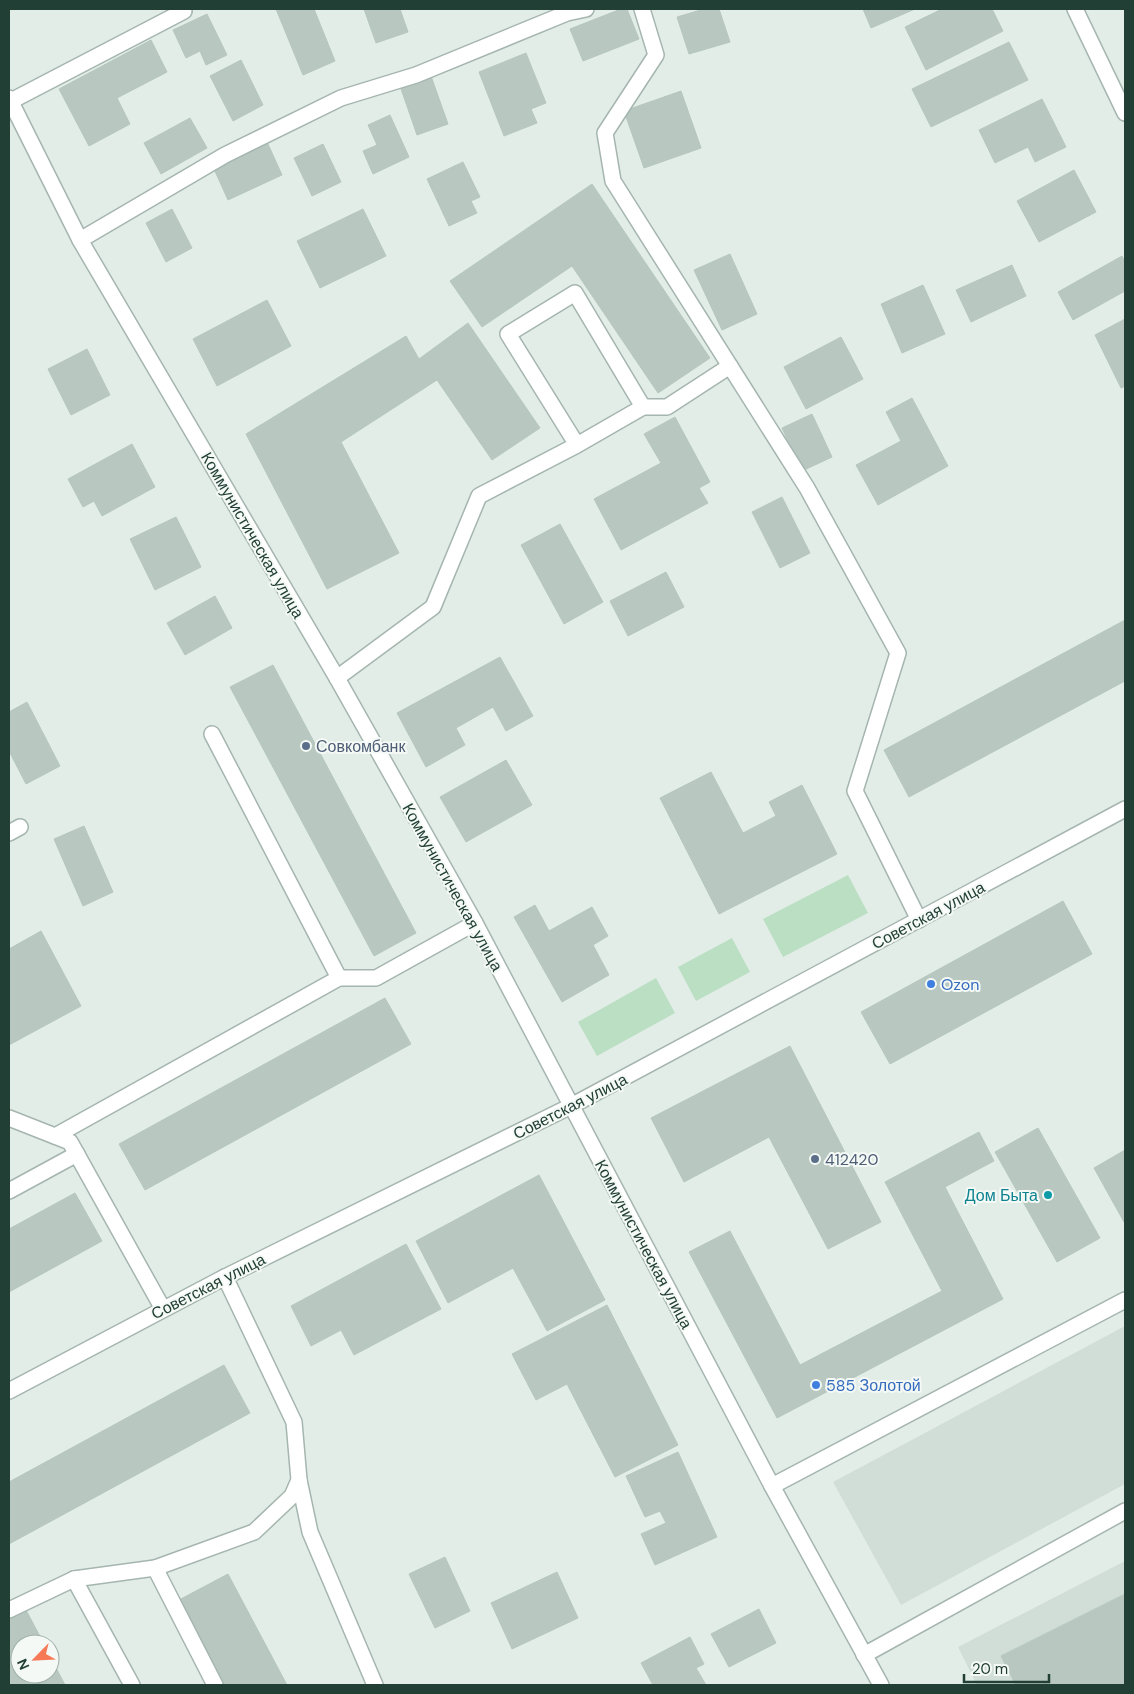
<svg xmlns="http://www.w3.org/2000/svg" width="1134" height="1694" font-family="'DM Sans',sans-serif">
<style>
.built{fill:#d1ddd7}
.green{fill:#bbdfc3}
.building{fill:#b8c8c1;stroke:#b5c7bf}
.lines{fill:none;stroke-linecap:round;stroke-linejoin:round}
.minor-casing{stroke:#a5b5af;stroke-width:18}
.minor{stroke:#fff;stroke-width:15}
.service-dot{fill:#5c6f8a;stroke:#f4f9f6;stroke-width:2}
.shop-dot{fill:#3f7fe0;stroke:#f4f9f6;stroke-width:2}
.culture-dot{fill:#0f9aa8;stroke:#f4f9f6;stroke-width:2}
.labels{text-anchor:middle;stroke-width:4;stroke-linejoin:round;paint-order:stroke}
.street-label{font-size:16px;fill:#223f36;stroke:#f4f9f6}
.service-label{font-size:16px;fill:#4e5e75;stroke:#f4f9f6;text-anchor:start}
.shop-label{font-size:16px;fill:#366cbe;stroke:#f4f9f6;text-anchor:start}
.culture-label{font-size:16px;fill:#0d838f;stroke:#f4f9f6;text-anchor:end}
</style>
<rect width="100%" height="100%" fill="#e3ede8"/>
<g class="built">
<polygon points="1125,1326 1125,1484 901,1605 833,1482"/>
<polygon points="1125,1561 1125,1685 977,1685 958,1647"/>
</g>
<g class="green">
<polygon points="848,875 868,913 783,957 763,919"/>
<polygon points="732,938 750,972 696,1001 678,967"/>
<polygon points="656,978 675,1013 597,1056 578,1022"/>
</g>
<g class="building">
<polygon points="276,9 314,9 335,61 303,75"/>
<polygon points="364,9 400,9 408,32 376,43"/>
<polygon points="621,9 627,9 639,39 583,61 570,29"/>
<polygon points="704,9 719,9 730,42 689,54 677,17"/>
<polygon points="863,9 915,9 871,28"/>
<polygon points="942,9 992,9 1003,31 926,70 905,27"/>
<polygon points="207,14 227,55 206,65 200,51 186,58 173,30"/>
<polygon points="151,40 167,72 117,98 130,124 89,146 59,89"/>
<polygon points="1009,42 1028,80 931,127 912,89"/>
<polygon points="526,53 546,103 531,109 537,123 504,136 479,72"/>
<polygon points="241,60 263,105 233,121 210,76"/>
<polygon points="431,76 448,124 417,135 400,86"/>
<polygon points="681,91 701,148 644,168 624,111"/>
<polygon points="1042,99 1066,147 1035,162 1028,147 995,163 979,130"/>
<polygon points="390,115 409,157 373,174 363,151 377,145 368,125"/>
<polygon points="190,118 207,148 161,174 144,143"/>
<polygon points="268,144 282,175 228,200 214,169"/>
<polygon points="323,144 341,182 312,196 294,158"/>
<polygon points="463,162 480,197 471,201 477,213 449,226 427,179"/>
<polygon points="1074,170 1096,212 1039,242 1017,201"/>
<polygon points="592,184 710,358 658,393 572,266 482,327 450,281"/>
<polygon points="172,209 192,248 166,262 146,223"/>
<polygon points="363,209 386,256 320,288 297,241"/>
<polygon points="730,254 757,314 722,330 694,270"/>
<polygon points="1122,256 1125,262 1125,291 1073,320 1058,292"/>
<polygon points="1012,265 1026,296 971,322 956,290"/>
<polygon points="923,285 945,334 902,353 881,304"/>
<polygon points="267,300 291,346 217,386 193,339"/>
<polygon points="1125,319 1125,386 1121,388 1095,335"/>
<polygon points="468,323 540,428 492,460 437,380 341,442 399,553 327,589 246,434 406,336 419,359"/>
<polygon points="841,337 863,379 806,409 784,367"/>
<polygon points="87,349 110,395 71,415 48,369"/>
<polygon points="912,398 948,466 878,505 856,465 901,441 886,412"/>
<polygon points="812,414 832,457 802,471 782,428"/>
<polygon points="675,417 710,482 699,488 708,503 621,550 594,499 661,463 644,434"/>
<polygon points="132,444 155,487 102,516 94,501 83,507 68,479"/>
<polygon points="782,497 810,553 780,568 752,512"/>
<polygon points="176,517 201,567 155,590 130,539"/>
<polygon points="560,524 603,602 564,624 521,545"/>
<polygon points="666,572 684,607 628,636 610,601"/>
<polygon points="215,596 232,628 185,655 167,623"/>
<polygon points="1125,620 1125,681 909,797 884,750"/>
<polygon points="500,657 533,716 506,731 493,707 456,728 465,745 426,767 397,713"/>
<polygon points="273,665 416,933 374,956 230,687"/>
<polygon points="27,702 60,766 26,784 9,751 9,712"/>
<polygon points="506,760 532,805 466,842 440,797"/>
<polygon points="711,772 743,833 776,816 769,802 802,785 837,854 719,914 660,798"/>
<polygon points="84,826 113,892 83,906 54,839"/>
<polygon points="1063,901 1092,954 890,1064 861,1012"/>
<polygon points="535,905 549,931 592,907 608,936 593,945 609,975 562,1002 514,917"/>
<polygon points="41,931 81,1006 9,1045 9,949"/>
<polygon points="385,998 411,1044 145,1190 119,1144"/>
<polygon points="790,1046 881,1222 828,1249 769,1137 684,1182 651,1118"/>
<polygon points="1038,1128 1100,1238 1057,1262 995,1152"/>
<polygon points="979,1132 994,1161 945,1187 1003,1299 777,1418 689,1252 730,1231 800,1365 942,1291 885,1182"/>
<polygon points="1125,1150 1125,1221 1124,1222 1094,1168"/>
<polygon points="539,1175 605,1300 547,1331 513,1268 448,1303 416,1241"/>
<polygon points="75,1193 102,1241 9,1292 9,1229"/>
<polygon points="406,1244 441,1309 354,1355 341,1330 311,1346 291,1306"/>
<polygon points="607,1305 678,1445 615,1477 567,1384 536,1400 512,1354"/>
<polygon points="224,1365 250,1413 9,1544 9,1482"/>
<polygon points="678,1452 717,1537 655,1565 641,1534 666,1523 660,1511 645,1517 626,1476"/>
<polygon points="445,1557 470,1611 435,1628 409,1574"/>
<polygon points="557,1572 578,1618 512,1649 491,1603"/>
<polygon points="228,1574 287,1685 222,1685 177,1601"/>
<polygon points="1125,1594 1125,1685 1016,1685 1001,1656"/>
<polygon points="759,1609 776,1643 729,1667 711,1634"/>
<polygon points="26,1610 44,1644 20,1644 20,1674 50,1674 50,1656 65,1685 9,1685 9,1619"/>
<polygon points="690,1637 704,1664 696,1668 706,1685 653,1685 641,1663"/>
</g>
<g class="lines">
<defs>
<g id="minor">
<polyline points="642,9 656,55 605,133 613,181 807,488 898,653 855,791 919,920"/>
<polyline points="1075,9 1125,113"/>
<polyline points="9,98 80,240 337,678 475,923 772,1486 881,1685"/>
<polyline points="11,101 184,11"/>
<polyline points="80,240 225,155 341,98 416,75 567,13 586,9"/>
<polyline points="643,407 667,407 730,366"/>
<polyline points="337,678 433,607 479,496 577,445 508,334 575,293 643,407 577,445"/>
<polyline points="9,833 20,827"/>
<polyline points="339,978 376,978 475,923"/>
<polyline points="9,1118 70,1142 163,1309"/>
<polyline points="55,1136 339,978 212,734"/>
<polyline points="9,1191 77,1154"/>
<polyline points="9,1391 225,1277 571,1106 1125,809"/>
<polyline points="299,1480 310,1532 375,1685"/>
<polyline points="772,1486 1125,1300"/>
<polyline points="155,1568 215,1685"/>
<polyline points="74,1579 132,1685"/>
<polyline points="9,1610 74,1579 155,1568 254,1532 292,1496 299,1480 294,1422 225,1277"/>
<polyline points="864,1655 1125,1511"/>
</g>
</defs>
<use href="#minor" class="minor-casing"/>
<use href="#minor" class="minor"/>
</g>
<g class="service-dot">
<circle cx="306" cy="746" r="5"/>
<circle cx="815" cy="1159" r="5"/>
</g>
<g class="shop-dot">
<circle cx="931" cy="984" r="5"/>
<circle cx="816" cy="1385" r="5"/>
</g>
<circle class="culture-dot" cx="1048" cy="1195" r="5"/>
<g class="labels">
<g class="street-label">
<text transform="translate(253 535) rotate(60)" y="6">Коммунистическая улица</text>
<text transform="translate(453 887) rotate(61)" y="6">Коммунистическая улица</text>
<text transform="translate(928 915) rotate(-28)" y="6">Советская улица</text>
<text transform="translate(570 1106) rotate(-27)" y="6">Советская улица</text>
<text transform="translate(644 1244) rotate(62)" y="6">Коммунистическая улица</text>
<text transform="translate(208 1286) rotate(-27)" y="6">Советская улица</text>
</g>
<g class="service-label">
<text x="316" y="752">Совкомбанк</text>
<text x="825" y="1165">412420</text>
</g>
<g class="shop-label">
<text x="941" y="990">Ozon</text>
<text x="826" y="1391">585 Золотой</text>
</g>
<g class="culture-label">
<text x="1038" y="1201">Дом Быта</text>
</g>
</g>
<rect width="1134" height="1694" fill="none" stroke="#223f36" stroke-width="20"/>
<g transform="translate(35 1659) rotate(246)"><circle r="24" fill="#f4f9f6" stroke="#a0afa9"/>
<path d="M0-4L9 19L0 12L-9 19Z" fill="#f67958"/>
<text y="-8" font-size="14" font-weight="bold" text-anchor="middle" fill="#223f36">N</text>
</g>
<path d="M964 1674v8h85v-8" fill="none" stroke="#223f36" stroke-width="2.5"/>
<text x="972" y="1674" font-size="15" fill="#223f36" stroke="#f4f9f6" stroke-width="4" paint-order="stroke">20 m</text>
</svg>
